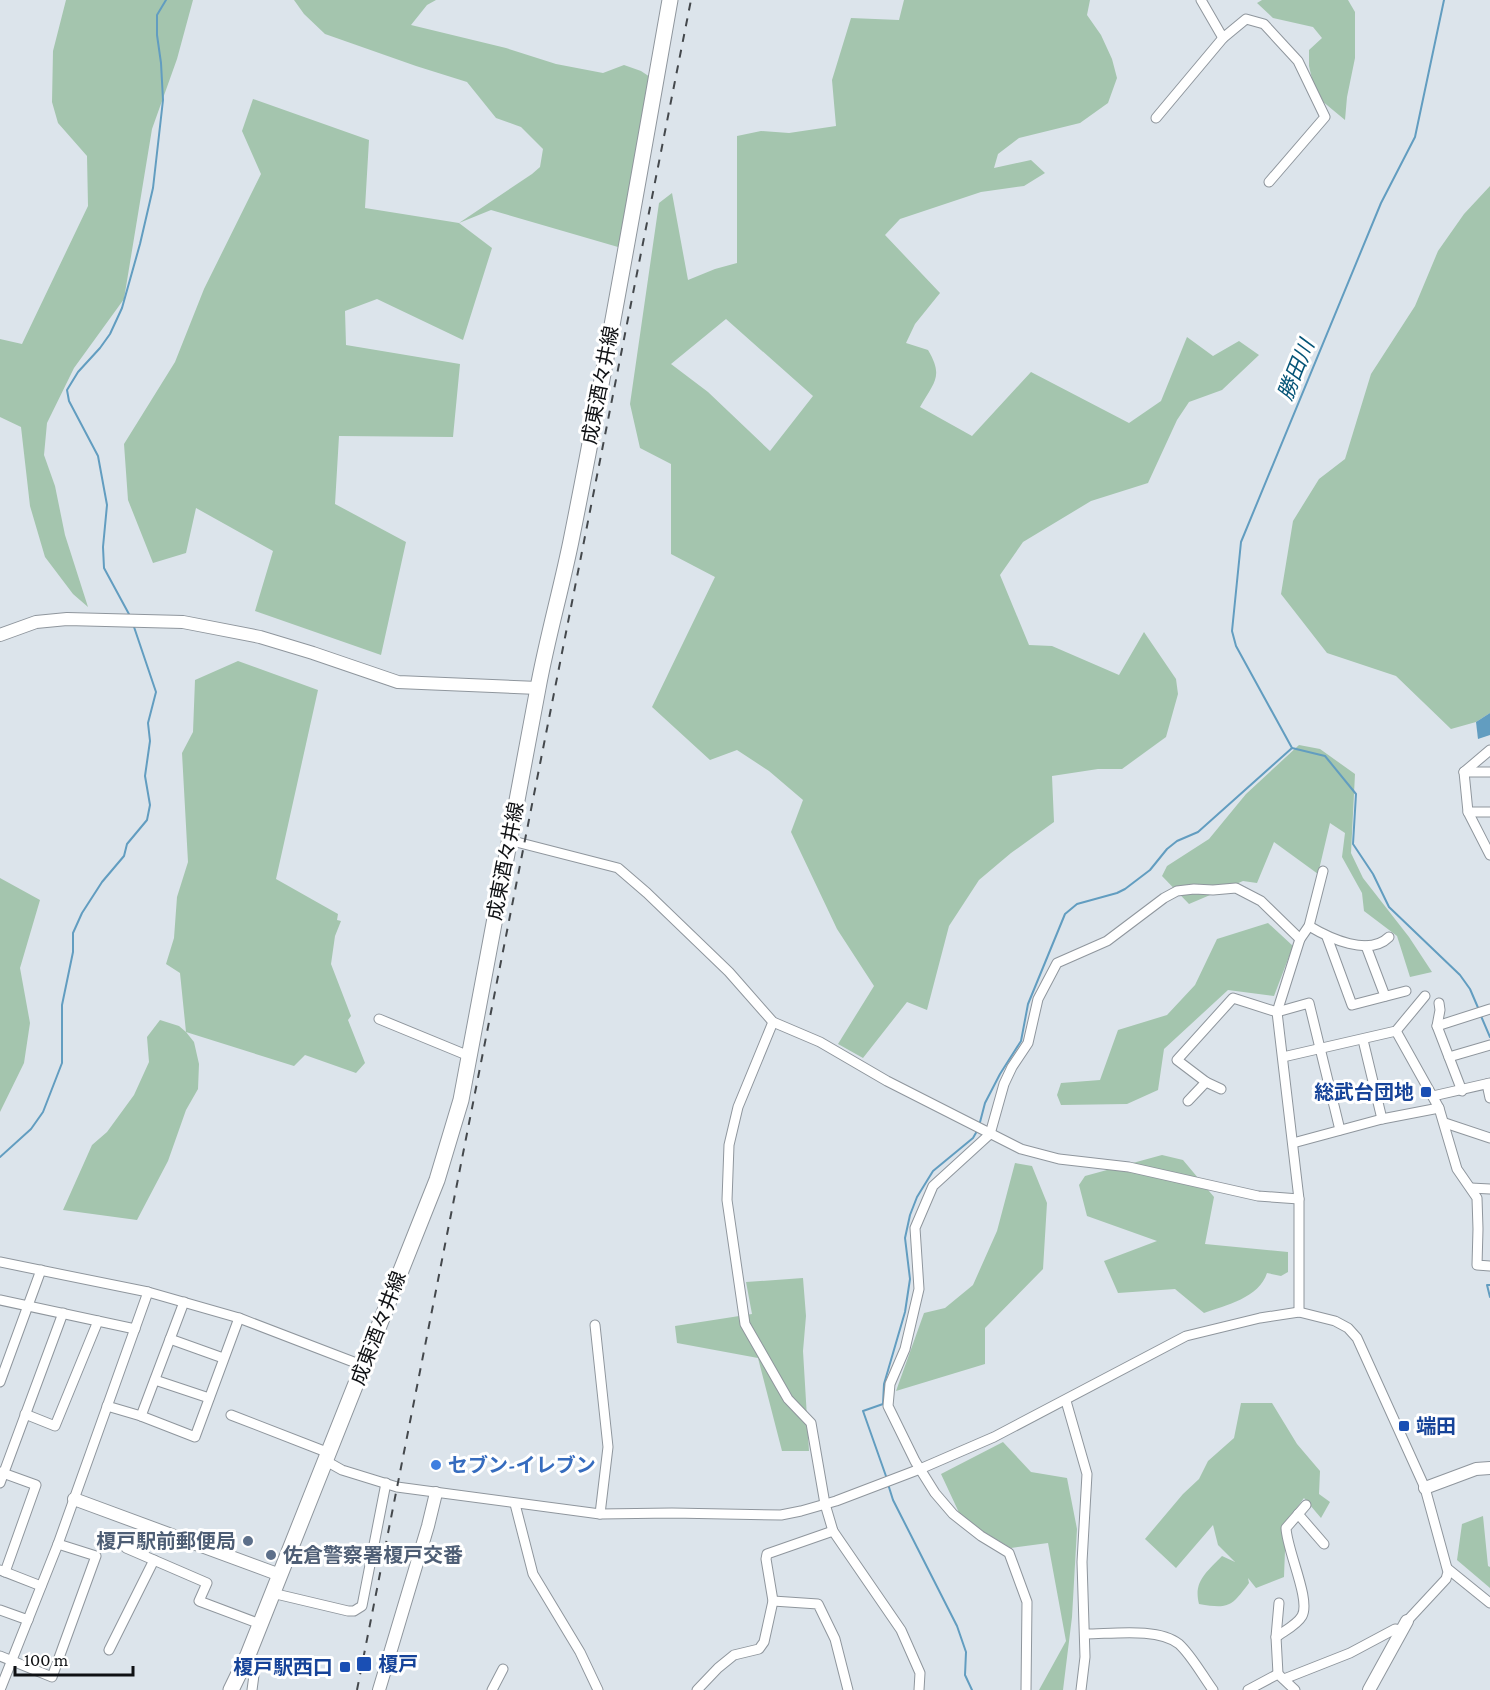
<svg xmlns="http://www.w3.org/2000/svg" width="1490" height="1690" font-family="'Crimson Pro','Noto Sans JP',serif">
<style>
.green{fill:#a4c5ae;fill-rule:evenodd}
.water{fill:#629dc0}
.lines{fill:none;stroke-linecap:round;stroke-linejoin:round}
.stream{stroke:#629dc0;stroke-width:2}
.minor-casing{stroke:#8f969d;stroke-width:11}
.tertiary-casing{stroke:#8f969d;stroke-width:14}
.primary-casing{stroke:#8f969d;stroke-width:17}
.minor{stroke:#fff;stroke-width:9}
.tertiary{stroke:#fff;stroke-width:12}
.primary{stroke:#fff;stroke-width:15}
.rail{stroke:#44484c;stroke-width:2;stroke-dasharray:8 8;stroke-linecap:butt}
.transit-dot{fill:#1a4fb4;stroke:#fff;stroke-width:2}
.shop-dot{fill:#3f7fe0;stroke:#fff;stroke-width:2}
.service-dot{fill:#5c6f8a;stroke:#fff;stroke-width:2}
.labels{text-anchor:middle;stroke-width:6;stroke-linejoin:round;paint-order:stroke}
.street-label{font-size:20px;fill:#0f1114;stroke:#fff}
.transit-label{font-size:20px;font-weight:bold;fill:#164399;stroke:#fff;text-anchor:end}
.shop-label{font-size:20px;font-weight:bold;fill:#366cbe;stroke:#fff;text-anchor:start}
.service-label{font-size:20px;font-weight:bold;fill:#4e5e75;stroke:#fff;text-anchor:end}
.water-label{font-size:21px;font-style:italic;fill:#055477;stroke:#fff}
</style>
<rect width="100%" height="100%" fill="#dce4eb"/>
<g class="green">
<polygon points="66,0 193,0 177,59 152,129 124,299 74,368 47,423 44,455 55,486 65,535 88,607 73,594 45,557 30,506 21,427 0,417 0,339 22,344 88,206 87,156 58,123 52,102 53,51"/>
<polygon points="294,0 436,0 427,5 411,25 506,48 556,64 603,73 624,65 641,71 650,77 638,150 618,247 491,210 459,223 492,248 463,340 377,299 345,311 346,345 460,364 453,437 339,436 335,504 406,542 381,655 255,611 273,551 196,508 186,553 153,563 128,500 124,444 175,362 204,289 261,174 242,131 253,99 369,140 365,208 459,223 532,174 540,167 543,149 521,127 496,118 467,82 416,66 325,34 304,14"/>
<path d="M904 0H1090L1087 15 1101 35 1112 59 1117 78 1108 103 1080 123 1019 138 998 154 994 168 1031 160 1045 173 1024 186 981 192 900 219 885 235 940 293 915 324 906 343 928 350C944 377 934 382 920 407L972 436 1031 372 1129 423 1161 401 1187 337 1213 356 1239 341 1259 355 1222 390 1189 402 1177 420 1148 483 1091 501 1023 542 1000 575 1029 645 1052 646 1119 675 1144 632 1176 679 1178 694 1166 737 1122 769H1098L1052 776 1054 822 1011 853 979 880 949 926 927 1010 907 1002 863 1058 838 1044 874 986 837 929 791 832 803 800 769 771 737 750 710 760 652 707 715 577 671 554V464L640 448 630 404 659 203 672 193 688 280 715 269 737 263V136L761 131 789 133 836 126 832 80 851 18 899 20ZM726 319 813 396 770 451 708 392 671 364Z"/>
<polygon points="1262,0 1348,0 1355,12 1355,58 1347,97 1345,120 1316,96 1309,66 1309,50 1322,38 1313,27 1273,18 1257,3"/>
<polygon points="1490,186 1490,713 1476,722 1451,729 1396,676 1327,653 1281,594 1293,521 1319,479 1345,459 1371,374 1415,306 1438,251 1464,214"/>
<polygon points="238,661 318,690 276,879 338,914 337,920 341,921 335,936 331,964 351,1016 348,1020 365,1063 356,1073 305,1055 294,1066 186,1032 194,1042 199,1064 198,1089 186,1110 168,1161 137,1220 63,1210 92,1145 107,1132 134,1095 149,1062 147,1037 160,1020 179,1026 186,1032 180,973 166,964 174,938 177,897 188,862 182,753 193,732 195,680"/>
<polygon points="1299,745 1320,749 1355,774 1351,853 1363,878 1409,937 1432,972 1410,977 1397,936 1364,911 1362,893 1342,857 1345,833 1330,823 1318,874 1274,842 1257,883 1243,881 1189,904 1162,876 1167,866 1209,839 1246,794"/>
<polygon points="0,878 40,900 20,968 30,1023 24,1063 0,1112"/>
<polygon points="1268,923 1293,946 1274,996 1228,990 1164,1049 1158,1090 1127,1104 1061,1105 1057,1095 1061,1083 1100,1080 1118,1030 1167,1015 1195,985 1217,939"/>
<path d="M1162 1155 1183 1160 1214 1197 1205 1244 1288 1252V1272L1281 1276 1267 1273C1259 1298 1226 1305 1204 1313L1175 1289 1118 1293 1104 1261 1157 1241 1087 1216 1079 1185 1085 1176Z"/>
<polygon points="1015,1163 1032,1166 1047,1203 1043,1269 985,1328 985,1364 896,1391 924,1313 945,1308 973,1285 997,1231"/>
<polygon points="803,1278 806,1316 803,1351 809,1451 782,1451 758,1358 677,1343 675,1326 752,1314 746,1282"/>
<path d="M1241 1403H1272L1297 1444 1320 1471 1319 1494 1330 1502 1321 1518 1304 1498 1286 1523 1284 1577 1256 1588 1248 1578 1249 1583C1231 1607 1229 1609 1199 1604 1193 1581 1207 1572 1222 1556L1235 1562 1218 1545 1213 1525 1176 1568 1145 1539 1183 1494 1199 1479 1208 1461 1234 1438Z"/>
<polygon points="1003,1442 1031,1472 1067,1478 1077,1529 1072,1617 1063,1690 1039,1690 1066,1641 1048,1543 1011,1548 962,1519 941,1474"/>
<polygon points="1483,1516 1488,1566 1490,1567 1490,1588 1457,1560 1462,1524"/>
</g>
<polygon class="water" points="1490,713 1490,735 1478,739 1476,722"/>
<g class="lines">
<g class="stream">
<polyline points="130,616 104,568 103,547 107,505 98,456 69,401 67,390 78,372 100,348 110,334 122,308 140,244 153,188 163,100 161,63 157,35 157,15 166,0"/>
<polyline points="1292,748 1236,646 1232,631 1241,542 1381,203 1415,137 1444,0"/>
<polyline points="1292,748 1325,756 1356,794 1353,844 1373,874 1389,907 1460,975 1470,989 1479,1010"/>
<polyline points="1481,1016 1490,1037"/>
<polyline points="979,1126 985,1103 1000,1074 1021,1041 1028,1004 1065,914 1077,904 1117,893 1125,889 1150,870 1167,849 1177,841 1198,832 1292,748"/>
<polyline points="0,1157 31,1129 43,1112 62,1063 62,1005 73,952 73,933 82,913 102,882 124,856 127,844 147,820 150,805 145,776 150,741 148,723 156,692 133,624"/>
<polyline points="1490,1285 1487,1285 1490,1297"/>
<polyline points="887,1479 863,1411 883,1404 884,1384 905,1312 910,1279 905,1238 910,1215 917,1197 933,1171 973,1138 977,1131"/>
<polyline points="888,1484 893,1500 957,1626 966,1652 965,1675 972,1690"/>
</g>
<defs>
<g id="minor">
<polyline points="1201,0 1223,38 1246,19 1264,24 1298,61 1325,117 1269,182"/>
<polyline points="1156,118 1223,38"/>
<polyline points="1464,772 1468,812 1490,855"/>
<polyline points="1464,772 1490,750"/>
<polyline points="1464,772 1490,772"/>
<polyline points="1468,812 1490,812"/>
<polyline points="509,840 618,868 647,893 729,972 773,1022 820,1042 887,1081 1021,1149 1059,1159 1129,1167 1258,1196 1299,1199"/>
<path d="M1309 926C1329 938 1369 957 1389 937"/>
<polyline points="1327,937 1352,1005 1406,991"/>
<polyline points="1366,946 1385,996"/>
<polyline points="1439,1003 1440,1010 1437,1026 1462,1091"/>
<polyline points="379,1019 469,1056"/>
<polyline points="773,1022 738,1107 729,1145 727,1200 745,1324 788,1399 811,1423 825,1504 833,1531 901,1630 920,1673 919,1690"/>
<polyline points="1437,1026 1490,1009"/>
<polyline points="1396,1031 1439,1108 1457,1169 1477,1198 1478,1229 1477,1265 1490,1266"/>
<polyline points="1363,1040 1382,1119"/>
<polyline points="1283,1057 1396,1031 1425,996"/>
<polyline points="1449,1057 1490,1045"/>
<polyline points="1487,1084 1490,1098"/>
<polyline points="1221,1089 1206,1082 1177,1060 1233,998 1277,1012 1309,1003 1340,1130"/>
<polyline points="1433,1096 1490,1083"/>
<polyline points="1188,1101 1206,1082"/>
<polyline points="1445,1123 1490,1138"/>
<polyline points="1293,1143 1382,1119 1439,1108"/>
<polyline points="1471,1188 1490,1189"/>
<polyline points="0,1262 148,1292 239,1318 364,1366"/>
<polyline points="0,1300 135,1329"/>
<polyline points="1299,1312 1299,1199 1277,1012 1300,939 1309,926 1323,871"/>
<polyline points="595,1325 608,1447 600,1514"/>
<polyline points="170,1339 223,1358"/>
<polyline points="155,1380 209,1398"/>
<polyline points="0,1382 41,1270"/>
<polyline points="1066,1401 1087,1474 1082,1562 1085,1657 1081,1690"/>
<polyline points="107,1406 141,1416 195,1437 239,1318"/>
<polyline points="25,1414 55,1426 98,1321"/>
<polyline points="231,1415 329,1453"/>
<polyline points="141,1416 184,1302"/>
<polyline points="326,1461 342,1470 397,1487 600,1514 672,1513 781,1515 801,1511 836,1501 920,1469 994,1437 1186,1336 1260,1318 1299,1312 1335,1321 1348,1328 1357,1338 1425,1488 1448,1572 1446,1579 1407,1621"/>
<polyline points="0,1472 36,1485 5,1572"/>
<polyline points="0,1483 63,1313"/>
<polyline points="515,1504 533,1574 580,1652 598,1690"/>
<polyline points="1298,1514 1324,1544"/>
<polyline points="126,1548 207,1583 199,1601 260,1624"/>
<polyline points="1448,1569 1490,1603"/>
<polyline points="0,1570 41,1586"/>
<polyline points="272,1593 348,1611 354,1611 362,1606 386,1483"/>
<polyline points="773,1601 818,1604 835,1639 848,1690"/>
<polyline points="0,1610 28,1620"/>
<path d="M1086 1634C1111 1634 1158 1627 1179 1644 1192 1656 1202 1675 1213 1690"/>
<path d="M1276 1637C1284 1631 1297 1625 1302 1616 1311 1600 1287 1551 1286 1528L1306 1505"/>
<polyline points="109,1650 154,1560"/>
<polyline points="248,1655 254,1675 252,1690"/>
<polyline points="0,1656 52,1677 96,1556 58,1544"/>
<polyline points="1278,1674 1276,1637 1279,1603"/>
<polyline points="1284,1679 1350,1653 1395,1629 1402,1630"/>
<polyline points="0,1690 58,1544 148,1292"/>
<polyline points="492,1690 503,1669"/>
<polyline points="697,1690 718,1668 734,1655 759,1649 764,1642 773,1601 766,1559 767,1554 833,1531"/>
<polyline points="1026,1690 1027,1602 1009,1553 981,1536 953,1514 935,1493 915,1461 888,1406 890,1384 905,1349 919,1289 915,1228 933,1186 990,1134 1004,1084 1012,1067 1028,1043 1038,999 1057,963 1107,941 1164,898 1177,891 1194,889 1213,890 1236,888 1261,901 1300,939"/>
<polyline points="1248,1690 1278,1674 1295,1690"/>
</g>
<g id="tertiary">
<polyline points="0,635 36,622 67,619 183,622 260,637 313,653 398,682 538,688"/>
<polyline points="1425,1488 1476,1469 1490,1468"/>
<polyline points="74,1499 280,1575"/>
<polyline points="379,1690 428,1526 436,1493"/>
<polyline points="1369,1690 1407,1621"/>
</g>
<path id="primary" d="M231 1690 248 1655 437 1180 461 1100 538 688C547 639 561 590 571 541 607 362 638 181 670 0"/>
</defs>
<use href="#minor" class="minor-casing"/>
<use href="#tertiary" class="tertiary-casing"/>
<use href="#primary" class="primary-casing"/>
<use href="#minor" class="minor"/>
<use href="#tertiary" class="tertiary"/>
<use href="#primary" class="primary"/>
<polyline class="rail" points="357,1690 691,0"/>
</g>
<g class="transit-dot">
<rect x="1420" y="1086" width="12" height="12" rx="3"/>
<rect x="1398" y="1420" width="12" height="12" rx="3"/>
<rect x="356" y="1656" width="16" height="16" rx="3"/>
<rect x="339" y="1661" width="12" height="12" rx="3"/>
</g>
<circle class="shop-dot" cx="436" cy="1465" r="6"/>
<g class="service-dot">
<circle cx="248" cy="1541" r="6"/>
<circle cx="271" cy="1555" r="6"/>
</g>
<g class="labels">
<g class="street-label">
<text transform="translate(600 385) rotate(-79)" y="7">成東酒々井線</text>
<text transform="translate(505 861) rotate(-79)" y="7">成東酒々井線</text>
<text transform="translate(378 1328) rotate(-69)" y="7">成東酒々井線</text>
</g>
<g class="transit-label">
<text x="1414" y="1099">総武台団地</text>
<text x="1416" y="1433" text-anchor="start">端田</text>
<text x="378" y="1671" text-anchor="start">榎戸</text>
<text x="333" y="1674">榎戸駅西口</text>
</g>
<g class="shop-label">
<text x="448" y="1472">セブン-イレブン</text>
</g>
<g class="service-label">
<text x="236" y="1548">榎戸駅前郵便局</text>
<text x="283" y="1562" text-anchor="start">佐倉警察署榎戸交番</text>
</g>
<g class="water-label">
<text transform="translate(1296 370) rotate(-68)" y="7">勝田川</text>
</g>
</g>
<path d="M15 1666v9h118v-9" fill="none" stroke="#0f1114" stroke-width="3"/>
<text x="24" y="1666" font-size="18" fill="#0f1114" stroke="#ffffff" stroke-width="4.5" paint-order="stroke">100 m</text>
</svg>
